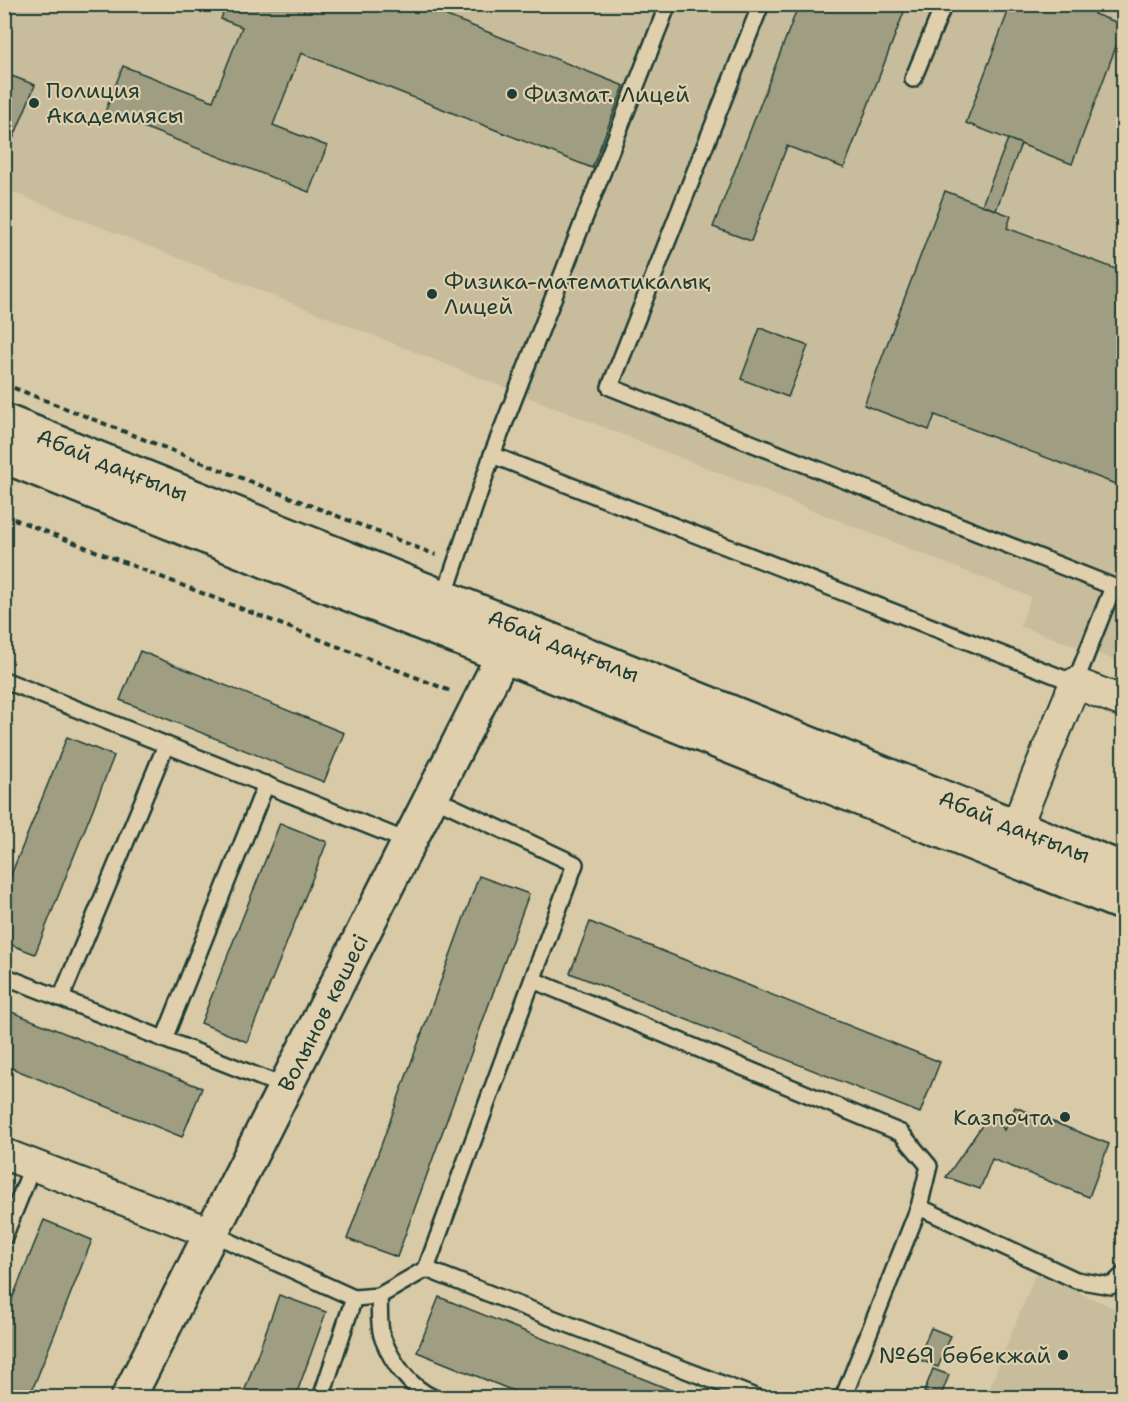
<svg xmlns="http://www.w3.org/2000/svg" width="1128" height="1402" font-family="'Shantell Sans',sans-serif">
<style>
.built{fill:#c7bc9c}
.building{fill:#9f9e83;stroke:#1f3d34;stroke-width:1.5}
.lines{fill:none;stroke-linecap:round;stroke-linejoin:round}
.lane-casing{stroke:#1f3d34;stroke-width:20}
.street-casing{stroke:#1f3d34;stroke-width:34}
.secondary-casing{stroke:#1f3d34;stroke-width:38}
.path{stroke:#1f3d34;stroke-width:4;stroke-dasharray:6 4.5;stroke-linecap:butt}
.lane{stroke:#e0cfac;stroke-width:15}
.street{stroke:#e0cfac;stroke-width:30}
.secondary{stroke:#e0cfac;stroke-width:33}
.poi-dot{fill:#1f3d34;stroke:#e0cfac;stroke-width:2}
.labels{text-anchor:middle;stroke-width:4.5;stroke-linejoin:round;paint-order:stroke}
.poi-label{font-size:22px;fill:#1f3d34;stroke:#e0cfac;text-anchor:start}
.street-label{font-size:22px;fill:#1f3d34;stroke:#e0cfac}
</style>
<rect width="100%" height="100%" fill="#d8c9a7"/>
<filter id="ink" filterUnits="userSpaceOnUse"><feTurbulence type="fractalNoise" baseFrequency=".0167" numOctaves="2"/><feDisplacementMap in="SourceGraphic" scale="12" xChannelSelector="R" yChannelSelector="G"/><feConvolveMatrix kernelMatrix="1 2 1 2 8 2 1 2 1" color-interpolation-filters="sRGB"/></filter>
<g filter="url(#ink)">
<g class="built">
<polygon points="4,5 1123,5 1123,663 1020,626 1031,597 5,189"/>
<polygon points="1036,1273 1123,1312 1123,1397 986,1397"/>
</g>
<g class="building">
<polygon points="226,4 417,4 624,86 592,168 301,53 273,125 327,146 309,192 105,112 123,66 213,101 242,27 221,19"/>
<polygon points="799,4 907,4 844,168 787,146 751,241 713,227"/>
<polygon points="1011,4 1098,4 1094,14 1124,25 1072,164 966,123"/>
<polygon points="4,73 35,85 14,137 4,133"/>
<polygon points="1008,139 1021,144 996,210 982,205"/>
<polygon points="945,191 1011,216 1007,228 1124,272 1124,471 1118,485 935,415 929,430 864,405"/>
<polygon points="760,328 808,346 788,397 741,379"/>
<polygon points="140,651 344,733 324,782 120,700"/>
<polygon points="67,737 114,756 35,954 4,942 4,892"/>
<polygon points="280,823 327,842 247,1042 201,1023"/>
<polygon points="479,876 529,894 397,1257 347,1239"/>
<polygon points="590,922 940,1062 920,1113 570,973"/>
<polygon points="4,1009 202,1088 182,1137 4,1065"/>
<polygon points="1015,1107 1109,1144 1089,1197 992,1159 980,1189 946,1177 988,1117 997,1117 1004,1130"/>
<polygon points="44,1220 92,1240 29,1398 4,1398 4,1319"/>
<polygon points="279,1295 326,1312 295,1398 242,1398"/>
<polygon points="439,1297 691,1398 531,1398 417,1352"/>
<polygon points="931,1328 951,1336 938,1367 918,1359"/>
<polygon points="933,1369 949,1375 940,1398 924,1392"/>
</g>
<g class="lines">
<defs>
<g id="lane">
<polyline points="761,4 610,387 1124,591"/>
<polyline points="913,79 944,4"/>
<polyline points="492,455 1075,683 1113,587"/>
<polyline points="443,600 492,455 668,4"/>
<polyline points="4,680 409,842"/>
<polyline points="4,976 285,1087"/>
<polyline points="533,980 901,1133 929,1166 919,1207"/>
<polyline points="61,998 166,745"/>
<polyline points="164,1039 266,784"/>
<polyline points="211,1233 354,1298"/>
<polyline points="4,1237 33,1165"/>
<polyline points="426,1269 758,1398"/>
<path d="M379 1296C380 1309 378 1327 383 1339 392 1362 410 1388 434 1398"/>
<polyline points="321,1398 354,1298 379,1296 426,1269 575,864 432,797"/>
<polyline points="843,1398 919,1207 1076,1280 1111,1286 1124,1274"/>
</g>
<g id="street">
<polyline points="1016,827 1075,683 1124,702"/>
<polyline points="4,1154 211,1233"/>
</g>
<g id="secondary">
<path id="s1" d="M4 421 1124 870"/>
<polyline points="4,456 1124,904"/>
<path id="s2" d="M128 1398 513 636"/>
</g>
</defs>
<use href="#lane" class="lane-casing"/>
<use href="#street" class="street-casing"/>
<use href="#secondary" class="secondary-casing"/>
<g class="path">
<polyline points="4,384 436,555"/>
<polyline points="4,515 453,692"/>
</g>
<use href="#lane" class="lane"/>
<use href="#street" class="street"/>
<use href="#secondary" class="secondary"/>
</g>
</g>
<g class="poi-dot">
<circle cx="512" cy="94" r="6"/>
<circle cx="34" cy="103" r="6"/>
<circle cx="432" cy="294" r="6"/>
<circle cx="1065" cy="1117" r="6"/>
<circle cx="1063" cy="1355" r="6"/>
</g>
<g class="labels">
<g class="poi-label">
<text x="46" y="98">Полиция<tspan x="46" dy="25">Академиясы</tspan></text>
<text x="524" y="102">Физмат. Лицей</text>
<text x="444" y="289">Физика-математикалық<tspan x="444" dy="25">Лицей</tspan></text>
<text x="1053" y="1125" text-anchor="end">Казпочта</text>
<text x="1051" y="1363" text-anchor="end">№69 бөбекжай</text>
</g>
<g class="street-label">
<text dy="8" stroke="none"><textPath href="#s1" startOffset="117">Абай даңғылы</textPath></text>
<text dy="8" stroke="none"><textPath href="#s1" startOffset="603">Абай даңғылы</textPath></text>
<text dy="8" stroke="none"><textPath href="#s1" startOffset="1089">Абай даңғылы</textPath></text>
<text dy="8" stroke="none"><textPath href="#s2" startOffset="432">Волынов көшесі</textPath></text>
</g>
</g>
<rect width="1128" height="1402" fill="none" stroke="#e0cfac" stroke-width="24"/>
<rect x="12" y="12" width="1104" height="1378" fill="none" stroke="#1f3d34" stroke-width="2" filter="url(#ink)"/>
</svg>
